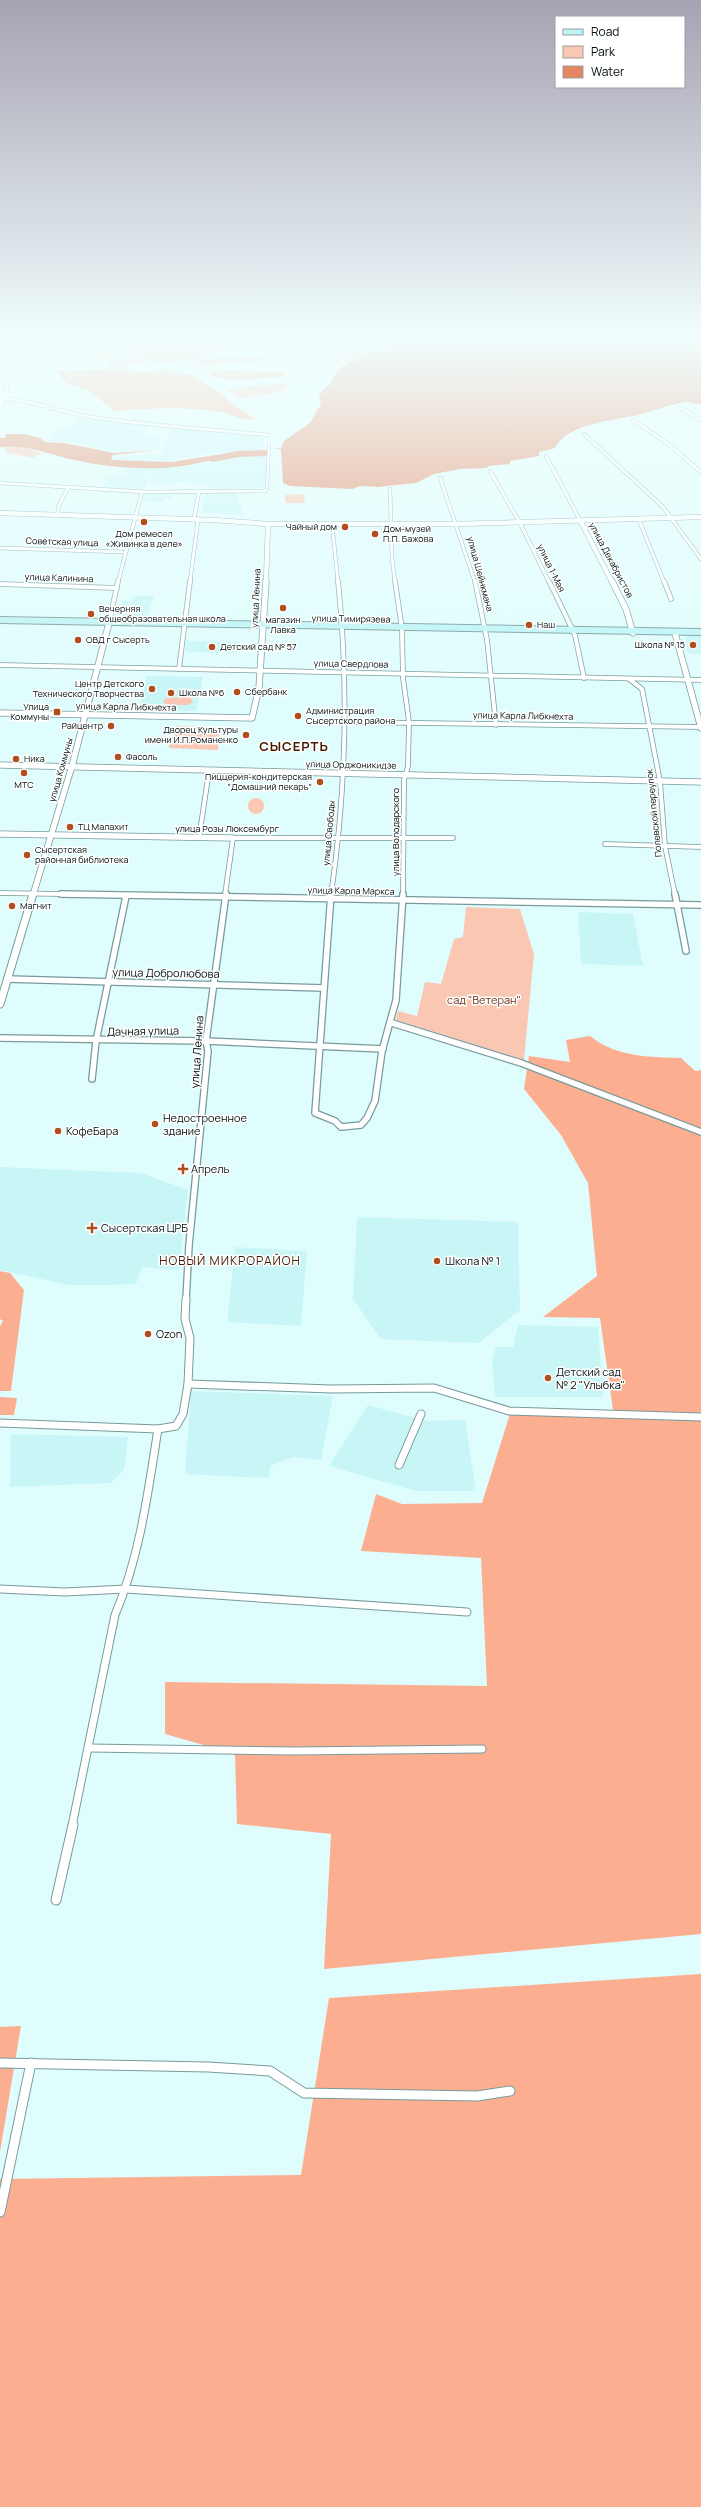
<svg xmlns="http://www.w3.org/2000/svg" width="701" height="2507" font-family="Manrope,sans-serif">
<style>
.built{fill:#c8f6f7}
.green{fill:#fac7b2}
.forest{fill:#fbaf90}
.water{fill:#e38762}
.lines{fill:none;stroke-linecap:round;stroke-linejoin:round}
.river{stroke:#e38762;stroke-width:6}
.pedestrian-casing{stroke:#789a9b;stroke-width:3.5}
.minor-far4-casing{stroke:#789a9b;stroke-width:4}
.minor-far3-casing{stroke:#789a9b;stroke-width:5.5}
.minor-far2-casing{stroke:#789a9b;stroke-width:8}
.minor-far1-casing{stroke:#789a9b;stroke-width:9}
.minor-casing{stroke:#789a9b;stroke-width:11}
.tertiary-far2-casing{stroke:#789a9b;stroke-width:5.5}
.tertiary-far1-casing{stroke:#789a9b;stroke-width:7}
.tertiary-casing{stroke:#789a9b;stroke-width:9}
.secondary-casing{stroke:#789a9b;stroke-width:8}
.pedestrian{stroke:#fff;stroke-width:2.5}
.minor-far4{stroke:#fff;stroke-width:3}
.minor-far3{stroke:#fff;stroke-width:4}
.minor-far2{stroke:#fff;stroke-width:5.5}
.minor-far1{stroke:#fff;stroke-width:7}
.minor{stroke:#fff;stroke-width:9}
.tertiary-far2{stroke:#fff;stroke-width:4.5}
.tertiary-far1{stroke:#fff;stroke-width:5.5}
.tertiary{stroke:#fff;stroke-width:7}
.secondary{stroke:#bdf4f6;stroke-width:6}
.poi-dot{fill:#b24d1e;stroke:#fff;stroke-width:1.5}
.labels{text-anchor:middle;stroke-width:3;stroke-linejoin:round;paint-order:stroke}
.far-poi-label{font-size:9px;fill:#041010;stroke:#fff;text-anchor:start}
.far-street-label{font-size:9px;fill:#041010;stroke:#fff}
.street-label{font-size:11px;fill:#041010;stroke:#fff}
.park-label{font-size:11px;fill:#6b3016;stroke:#fff}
.poi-label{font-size:11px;fill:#041010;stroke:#fff;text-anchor:start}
.neighbourhood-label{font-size:12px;letter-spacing:1px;fill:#491903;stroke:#fff}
.far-district-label{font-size:13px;font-weight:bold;letter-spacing:1px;fill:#491903;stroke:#fff}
</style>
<rect width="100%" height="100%" fill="#e0fdfd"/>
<g class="built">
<polygon points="64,352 84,352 82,363 62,364"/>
<polygon points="82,417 151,426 141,435 162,437 158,449 115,452 67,442 48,441 57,428 74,424"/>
<polygon points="174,428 257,434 264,439 264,450 208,453 170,461 117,460 117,457 164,453 162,446"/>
<polygon points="264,454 267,465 263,488 223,489 209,488 205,484 177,482 172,485 150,484 152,478 138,476 149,479 144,489 104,487 106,475 134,476 122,474 123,469 191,466 239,455"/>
<polygon points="172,493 171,499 164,499 163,502 144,502 146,494"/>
<polygon points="205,493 237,493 238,502 241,502 242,515 202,513"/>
<polygon points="133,596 154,596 147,618 119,617 122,601 132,601"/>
<polygon points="685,635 701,635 701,654 687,653"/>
<polygon points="186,641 239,642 237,653 186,652"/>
<polygon points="147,676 203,677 196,711 139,710"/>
<polygon points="578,912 633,914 643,966 581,964"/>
<polygon points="0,1167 141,1173 188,1190 179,1270 142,1267 136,1284 112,1285 69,1285 0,1270"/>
<polygon points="357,1217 518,1222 520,1310 479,1343 381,1339 353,1299"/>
<polygon points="235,1247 307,1251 301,1326 227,1322"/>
<polygon points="518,1325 598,1327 603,1397 495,1397 492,1360 496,1347 513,1347"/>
<polygon points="191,1391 333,1396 321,1460 293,1457 270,1466 269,1478 185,1474"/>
<polygon points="368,1405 427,1421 465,1420 476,1491 416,1491 329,1466"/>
<polygon points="11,1434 128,1437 124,1470 111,1483 10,1487"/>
</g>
<g class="green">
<polygon points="266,341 296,341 295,350 251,350 250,347"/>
<path d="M359 341H391L382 346 378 351C359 354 350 367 330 363Z"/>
<polygon points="108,351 117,358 133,357 154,364 107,367 110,362 86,359 86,355 94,352"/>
<polygon points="288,384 287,388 276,393 239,399 227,390 249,386"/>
<polygon points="20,446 42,453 32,458 5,452 5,447"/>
<polygon points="303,494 305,503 285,503 285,495"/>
<polygon points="190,697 193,702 188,705 166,705 163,702 166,698"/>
<polygon points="177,726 219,728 218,750 169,748 169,739 175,735"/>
<circle cx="256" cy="806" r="8"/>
<polygon points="466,907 520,909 534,954 524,1060 396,1020 398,1011 417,1016 425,982 441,984 454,939 463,937"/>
</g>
<g class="forest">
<polygon points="112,341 248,341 209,356 164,364 126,352"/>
<polygon points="263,357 273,360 196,366 199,361 214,358"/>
<path d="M124 369 146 373 163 369 190 375 221 393 229 402 255 419C242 421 230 413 216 411 184 407 148 408 115 411L89 391 65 382 57 371Z"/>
<path d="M224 370 285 372V376C269 378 222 384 210 375L211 372Z"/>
<path d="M590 1036C616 1057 649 1057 681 1058L695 1071 701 1070V1934L324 1969 331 1834 237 1824 235 1754 165 1734V1682L487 1686 481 1558 361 1551 376 1494 402 1504 482 1503 509 1417 508 1411 613 1410 600 1318 543 1317 597 1276 588 1183 561 1135 524 1089 529 1056 570 1062 566 1040Z"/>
<polygon points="0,1271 10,1273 24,1290 11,1391 0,1391 0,1326 3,1321 0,1319"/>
<polygon points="0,1397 17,1398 14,1415 0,1415"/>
<polygon points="701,1974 701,2507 0,2507 0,2179 301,2175 329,1998"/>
<polygon points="21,2026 0,2152 0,2027"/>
</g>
<g class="water">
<path d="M392 341H701V405C696 404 691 402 686 402 672 403 655 411 641 414 616 421 568 422 555 448L539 452V456L510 461V464L488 466 487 468 460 469 434 474 416 483 378 487 360 486 352 489 290 486 283 483 281 449 272 448H281L284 441 310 423 321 404 319 395 331 382 338 369 367 353 378 352Z"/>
<path d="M6 434H24L40 438 45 442 64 443 114 453 161 450 113 455 111 460 171 462 215 455 226 456C219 461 211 460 203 462 164 472 114 469 75 460 46 454 31 445 0 447V438H5Z"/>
</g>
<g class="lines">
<polyline class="river" points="212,459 238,454 265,453"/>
<defs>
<polyline id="pedestrian" points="265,491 267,489 269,445"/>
<g id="minor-far4">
<polyline points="6,397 9,372 20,341"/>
<path d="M2 398C33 400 65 414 98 418 154 426 211 429 268 435"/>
<polyline points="679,407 701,420"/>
<polyline points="633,420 667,443 701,472"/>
<polyline points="584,434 663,507 701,559"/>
<polyline points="546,456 581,522"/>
<polyline points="490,471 520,523 549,582"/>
<polyline points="440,478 475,582"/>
<polyline points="0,483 146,492 265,491"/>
<polyline points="390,489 392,558 395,582"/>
<polyline points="58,515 58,507 68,488"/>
<polyline points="194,519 199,492"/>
<polyline points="639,520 664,582"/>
<polyline points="332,524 338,582"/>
<polyline points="0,548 124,552"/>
<polyline points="118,582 142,492"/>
<polyline points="190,582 198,520"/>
</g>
<g id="minor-far3">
<polyline points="395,581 402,629 403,678 409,722 408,766 404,780 403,895"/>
<polyline points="475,581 487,640 496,725"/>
<polyline points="549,581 575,635 584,678"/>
<polyline points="664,581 671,599"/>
<polyline points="0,584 117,588"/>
<polyline points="109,623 118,581"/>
<polyline points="0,665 701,680"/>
<polyline points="179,669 190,581"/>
<polyline points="629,679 642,689 660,781 665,846 675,895"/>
<polyline points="344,722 701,727"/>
<polyline points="199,838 209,771"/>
<polyline points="605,844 701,847"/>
<polyline points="0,893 120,895"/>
<polyline points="225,895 233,838 453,838"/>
<path d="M331 895C346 791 349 686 338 581"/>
</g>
<g id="minor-far2">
<polyline points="61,894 701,905"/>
<polyline points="331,894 315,1113 335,1121 341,1127 361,1125 367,1118 375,1101 382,1051 396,1000 403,894"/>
<polyline points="675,894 686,951"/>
<polyline points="7,979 324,988"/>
<polyline points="392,1023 521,1063 701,1132"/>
<polyline points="0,1038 206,1041 383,1049"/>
<polyline points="92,1079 96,1041 126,896"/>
<polyline points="186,1300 189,1245 208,1051 206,1041 226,894"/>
</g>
<g id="minor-far1">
<polyline points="188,1384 331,1389 434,1388 509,1411 701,1417"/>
<polyline points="0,1423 158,1429 176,1426 183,1414 188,1384 190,1338 185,1319 186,1299"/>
<polyline points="399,1465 421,1414"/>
<polyline points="0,1589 65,1592 126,1589 467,1612"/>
<polyline points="90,1748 294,1751 482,1749"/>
<path d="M72 1826 115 1615C140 1556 148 1492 158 1429"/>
</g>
<g id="minor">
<polyline points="56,1900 73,1825"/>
<polyline points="0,2063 208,2067 270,2071 304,2093 477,2096 510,2091"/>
<polyline points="0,2212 31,2063"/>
</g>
<g id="tertiary-far2">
<polyline points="0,385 3,392 0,408"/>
<polyline points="0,513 214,520 268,524 457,524 701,517"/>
<polyline points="581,522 612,582"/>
<polyline points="266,582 268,524"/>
</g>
<g id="tertiary-far1">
<polyline points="612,581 626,609 633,633"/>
<polyline points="675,633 701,728"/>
<polyline points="0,713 252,718 259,688 266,581"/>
<polyline points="0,765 701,782"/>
<polyline points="0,834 233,838"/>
<polyline points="33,895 72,766 109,623"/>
</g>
<polyline id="tertiary" points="0,1004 33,894"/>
<polyline id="secondary" points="0,620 701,632"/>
</defs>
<use href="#pedestrian" class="pedestrian-casing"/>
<use href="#minor-far4" class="minor-far4-casing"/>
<use href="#minor-far3" class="minor-far3-casing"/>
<use href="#minor-far2" class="minor-far2-casing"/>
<use href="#minor-far1" class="minor-far1-casing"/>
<use href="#minor" class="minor-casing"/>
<use href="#tertiary-far2" class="tertiary-far2-casing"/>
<use href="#tertiary-far1" class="tertiary-far1-casing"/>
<use href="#tertiary" class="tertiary-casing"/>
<use href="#secondary" class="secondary-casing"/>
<use href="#pedestrian" class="pedestrian"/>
<use href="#minor-far4" class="minor-far4"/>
<use href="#minor-far3" class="minor-far3"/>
<use href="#minor-far2" class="minor-far2"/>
<use href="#minor-far1" class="minor-far1"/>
<use href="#minor" class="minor"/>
<use href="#tertiary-far2" class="tertiary-far2"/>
<use href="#tertiary-far1" class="tertiary-far1"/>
<use href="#tertiary" class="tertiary"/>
<use href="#secondary" class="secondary"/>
</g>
<linearGradient id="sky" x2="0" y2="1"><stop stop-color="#a6a2b2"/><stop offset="0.49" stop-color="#f1fefe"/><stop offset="1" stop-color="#f1fefe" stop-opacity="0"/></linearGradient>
<rect width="701" height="692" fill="url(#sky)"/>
<g class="poi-dot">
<circle cx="144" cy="522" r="4"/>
<circle cx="345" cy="527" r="4"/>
<circle cx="375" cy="534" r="4"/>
<circle cx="283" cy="608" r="4"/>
<circle cx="91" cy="614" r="4"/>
<circle cx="529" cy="625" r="4"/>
<circle cx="78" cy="640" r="4"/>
<circle cx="693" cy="645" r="4"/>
<circle cx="212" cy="647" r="4"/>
<circle cx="152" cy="689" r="4"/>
<circle cx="237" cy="692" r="4"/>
<circle cx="171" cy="693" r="4"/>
<rect x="53" y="708" width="8" height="8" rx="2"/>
<circle cx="298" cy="716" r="4"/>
<circle cx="111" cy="726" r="4"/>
<circle cx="246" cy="735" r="4"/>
<circle cx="118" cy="757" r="4"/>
<circle cx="16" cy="759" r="4"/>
<circle cx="24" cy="773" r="4"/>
<circle cx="320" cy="782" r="4"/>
<circle cx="70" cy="827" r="4"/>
<circle cx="27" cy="855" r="4"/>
<circle cx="12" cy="906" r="4"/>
<circle cx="155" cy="1124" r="4"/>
<circle cx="58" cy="1131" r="4"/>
<path d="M181 1163h4v4h4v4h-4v4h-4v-4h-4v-4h4z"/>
<path d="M90 1222h4v4h4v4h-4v4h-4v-4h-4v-4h4z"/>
<circle cx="437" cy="1261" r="4"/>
<circle cx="148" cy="1334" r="4"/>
<circle cx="548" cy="1378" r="4"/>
</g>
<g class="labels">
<g class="far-poi-label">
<text x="337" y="530" text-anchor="end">Чайный дом</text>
<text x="383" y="532">Дом-музей<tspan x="383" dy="10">П.П. Бажова</tspan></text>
<text x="144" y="537" text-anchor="middle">Дом ремесел<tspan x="144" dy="10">«Живинка в деле»</tspan></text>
<text x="99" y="612">Вечерняя<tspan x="99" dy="10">общеобразовательная школа</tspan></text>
<text x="283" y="623" text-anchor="middle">магазин<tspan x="283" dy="10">Лавка</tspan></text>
<text x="537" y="628">Наш</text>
<text x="86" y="643">ОВД г Сысерть</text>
<text x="685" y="648" text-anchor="end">Школа № 15</text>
<text x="220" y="650">Детский сад № 57</text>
<text x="144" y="687" text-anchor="end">Центр Детского<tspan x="144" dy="10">Технического Творчества</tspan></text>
<text x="245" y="695">Сбербанк</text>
<text x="179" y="696">Школа №6</text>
<text x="49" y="710" text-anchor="end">Улица<tspan x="49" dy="10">Коммуны</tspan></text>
<text x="306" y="714">Администрация<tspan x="306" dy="10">Сысертского района</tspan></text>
<text x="103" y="729" text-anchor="end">Райцентр</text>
<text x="238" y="733" text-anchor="end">Дворец Культуры<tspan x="238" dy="10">имени И.П.Романенко</tspan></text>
<text x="126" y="760">Фасоль</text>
<text x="24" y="762">Ника</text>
<text x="312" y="780" text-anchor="end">Пиццерия-кондитерская<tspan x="312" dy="10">"Домашний пекарь"</tspan></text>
<text x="24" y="788" text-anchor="middle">МТС</text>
<text x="78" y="830">ТЦ Малахит</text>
<text x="35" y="853">Сысертская<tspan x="35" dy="10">районная библиотека</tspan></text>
<text x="20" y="909">Магнит</text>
</g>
<g class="far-street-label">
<text transform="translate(62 542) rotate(2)" y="3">Советская улица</text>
<text transform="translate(611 560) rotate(62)" y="3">улица Декабристов</text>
<text transform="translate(551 568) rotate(64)" y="3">улица 1-Мая</text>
<text transform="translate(480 574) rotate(75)" y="3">улица Шейнкмана</text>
<text transform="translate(59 578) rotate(2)" y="3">улица Калинина</text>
<text transform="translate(256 598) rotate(-87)" y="3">улица Ленина</text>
<text transform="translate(351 619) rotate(1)" y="3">улица Тимирязева</text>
<text transform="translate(351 664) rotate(1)" y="3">улица Свердлова</text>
<text transform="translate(126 707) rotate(1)" y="3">улица Карла Либкнехта</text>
<text transform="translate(523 716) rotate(1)" y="3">улица Карла Либкнехта</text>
<text transform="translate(351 765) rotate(1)" y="3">улица Орджоникидзе</text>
<text transform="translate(61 770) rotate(-74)" y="3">улица Коммуны</text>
<text transform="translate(654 813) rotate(-96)" y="3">Полевской переулок</text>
<text x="227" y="832">улица Розы Люксембург</text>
<text transform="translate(396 832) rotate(-90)" y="3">улица Володарского</text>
<text transform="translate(329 833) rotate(-85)" y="3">улица Свободы</text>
<text transform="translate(351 891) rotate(1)" y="3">улица Карла Маркса</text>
</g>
<g class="street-label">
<text transform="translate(166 973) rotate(1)" y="4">улица Добролюбова</text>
<text transform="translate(143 1031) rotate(-1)" y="4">Дачная улица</text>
<text transform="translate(197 1052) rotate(-86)" y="4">улица Ленина</text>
</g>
<g class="park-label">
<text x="484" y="1004">сад "Ветеран"</text>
</g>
<g class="poi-label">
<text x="163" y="1122">Недостроенное<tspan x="163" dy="13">здание</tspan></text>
<text x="66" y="1135">КофеБара</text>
<text x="191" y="1173">Апрель</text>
<text x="101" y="1232">Сысертская ЦРБ</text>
<text x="445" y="1265">Школа № 1</text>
<text x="156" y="1338">Ozon</text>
<text x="556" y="1376">Детский сад<tspan x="556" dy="13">№ 2 "Улыбка"</tspan></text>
</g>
<g class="neighbourhood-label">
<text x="230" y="1265">НОВЫЙ МИКРОРАЙОН</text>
</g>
<g class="far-district-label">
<text x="294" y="751">СЫСЕРТЬ</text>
</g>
</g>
<rect x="555" y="16" width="130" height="72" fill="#ffffff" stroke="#9b9f9f"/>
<rect x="563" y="29" width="20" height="6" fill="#bdf4f6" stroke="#9b9f9f"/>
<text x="591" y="36" font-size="12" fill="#041010">Road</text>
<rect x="563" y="46" width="20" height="12" fill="#fac7b2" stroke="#9b9f9f"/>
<text x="591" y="56" font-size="12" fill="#041010">Park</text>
<rect x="563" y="66" width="20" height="12" fill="#e38762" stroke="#9b9f9f"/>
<text x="591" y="76" font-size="12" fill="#041010">Water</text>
</svg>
